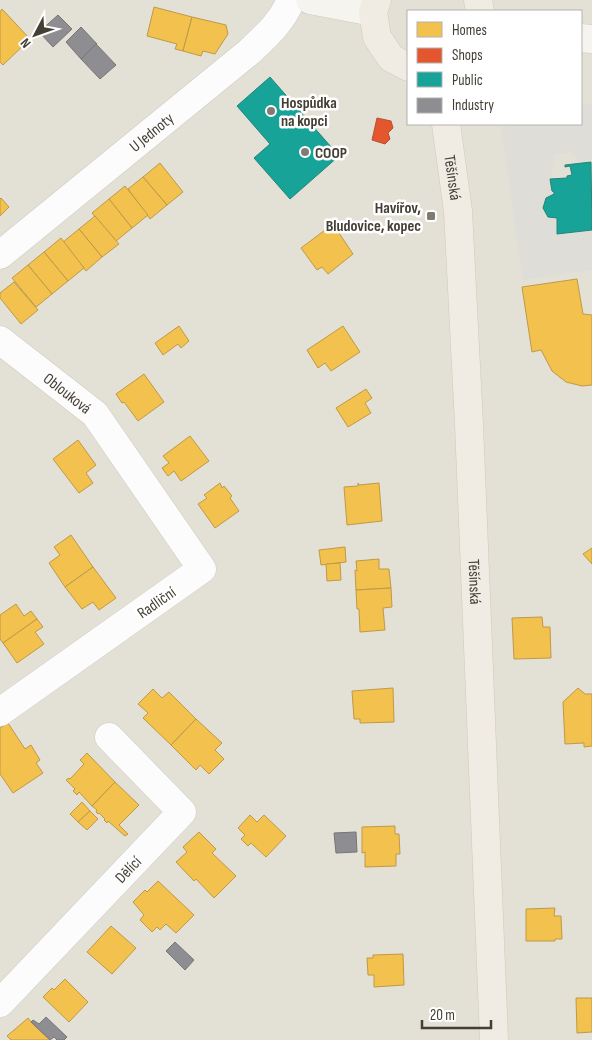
<svg xmlns="http://www.w3.org/2000/svg" width="592" height="1040" font-family="'Sofia Sans Condensed',sans-serif">
<style>
.residential{fill:#e3e0d5;fill-rule:evenodd}
.parking{fill:#deddd8}
.homes{fill:#f2c14e;stroke:#be9a46}
.shops{fill:#e4572e;stroke:#b45030}
.public{fill:#17a398;stroke:#24857a}
.industry{fill:#8d8d92;stroke:#777676}
.lines{fill:none;stroke-linecap:round;stroke-linejoin:round}
.street-casing{stroke:#cdcbc6;stroke-width:29}
.secondary-casing{stroke:#cecbc0;stroke-width:29}
.primary-casing{stroke:#d0cab6;stroke-width:29}
.street{stroke:#fdfcfc;stroke-width:28}
.secondary{stroke:#f6f4ee;stroke-width:28}
.primary{stroke:#f0ece3;stroke-width:28}
.poi-dot{fill:#807c74;stroke:#fff;stroke-width:2}
.labels{text-anchor:middle;stroke-width:5;stroke-linejoin:round;paint-order:stroke}
.poi-label{font-size:16px;font-weight:bold;fill:#443f35;stroke:#fff;text-anchor:start}
.street-label{font-size:16px;fill:#443f35;stroke:#fff}
</style>
<rect width="100%" height="100%" fill="#efeee8"/>
<path class="residential" d="M0 0H592V1040H0ZM408 11H581V124H408Z"/>
<polygon class="parking" points="592,104 592,160 578,162 571,152 555,154 550,179 557,218 557,234 592,230 592,270 523,280 501,127 525,124 581,124 581,105"/>
<g class="homes">
<polygon points="154,7 192,17 183,51 175,49 177,44 147,36"/>
<polygon points="2,9 30,39 3,65 0,62 0,12"/>
<polygon points="192,17 226,25 228,34 215,54 203,51 201,56 183,51"/>
<polygon points="160,163 183,192 167,205 143,177"/>
<polygon points="143,177 167,205 150,219 128,189"/>
<polygon points="125,186 148,215 132,228 109,199"/>
<polygon points="1,198 9,207 0,216 0,199"/>
<polygon points="109,199 132,228 116,241 92,213"/>
<polygon points="95,216 119,244 102,257 79,229"/>
<polygon points="333,224 353,254 328,274 322,267 317,270 301,248"/>
<polygon points="79,229 102,257 86,271 63,242"/>
<polygon points="61,238 84,268 68,281 44,252"/>
<polygon points="44,252 68,281 52,294 28,265"/>
<polygon points="28,265 52,294 36,307 12,278"/>
<polygon points="577,279 583,314 592,315 592,385 582,386 566,382 552,371 541,350 532,352 522,287"/>
<polygon points="14,282 38,310 21,324 0,298 0,293"/>
<polygon points="179,326 189,341 181,348 178,344 163,355 155,343"/>
<polygon points="343,326 360,352 331,371 325,363 318,368 307,350"/>
<polygon points="144,374 164,402 138,421 124,402 122,403 116,394"/>
<polygon points="366,389 372,398 365,403 371,413 348,427 336,408"/>
<polygon points="190,436 209,461 181,481 174,471 168,476 162,468 169,463 163,456"/>
<polygon points="78,440 96,465 86,473 93,483 79,493 53,459"/>
<polygon points="220,483 222,488 224,486 232,496 230,498 239,511 215,528 198,504 207,498 204,495"/>
<polygon points="358,483 359,485 379,483 382,521 347,525 344,487 358,486"/>
<polygon points="71,535 93,567 65,587 49,563 60,555 54,547"/>
<polygon points="345,547 346,562 321,565 319,550"/>
<polygon points="592,548 592,564 583,554"/>
<polygon points="379,559 379,569 389,569 391,588 356,590 355,570 357,571 356,561"/>
<polygon points="340,563 341,580 327,581 326,564"/>
<polygon points="93,567 116,598 99,610 93,602 82,609 65,587"/>
<polygon points="391,588 392,607 383,608 385,630 360,632 359,609 357,609 356,590"/>
<polygon points="16,604 24,616 31,611 37,619 3,643 0,639 0,615"/>
<polygon points="542,617 543,627 550,627 551,658 514,659 512,618"/>
<polygon points="37,619 43,627 35,632 44,644 17,663 3,643"/>
<polygon points="393,688 394,722 360,723 360,719 354,719 352,691"/>
<polygon points="578,688 585,694 592,694 592,746 584,747 584,743 565,744 563,702"/>
<polygon points="153,689 162,698 169,692 196,719 171,745 143,718 148,713 138,704"/>
<polygon points="196,719 222,743 215,750 224,759 209,774 200,765 196,770 171,745"/>
<polygon points="8,723 25,749 31,745 40,760 36,763 43,773 13,793 0,774 0,728"/>
<polygon points="87,753 115,782 92,806 79,792 77,795 73,791 75,789 66,780 69,778 70,779 84,764 80,760"/>
<polygon points="115,782 139,805 119,825 128,834 125,836 108,821 107,823 104,820 105,819 99,813 98,814 96,812 97,810 92,806"/>
<polygon points="82,802 90,811 78,822 70,814"/>
<polygon points="90,811 98,819 87,830 78,822"/>
<polygon points="250,815 257,822 264,815 286,836 266,857 251,843 248,846 241,839 245,835 238,828"/>
<polygon points="395,826 395,834 399,834 400,854 396,854 396,866 365,867 365,852 362,853 362,827"/>
<polygon points="199,832 216,849 212,853 236,876 214,898 196,879 194,881 176,862 187,852 183,847"/>
<polygon points="158,881 194,915 176,933 166,924 160,930 157,927 152,932 140,920 144,915 133,902 145,890 147,892"/>
<polygon points="555,908 554,916 561,916 562,939 555,939 555,941 526,941 526,909"/>
<polygon points="111,926 136,948 112,974 87,952"/>
<polygon points="403,954 404,985 374,987 374,975 368,975 367,958 373,958 373,955"/>
<polygon points="65,979 88,1002 69,1022 43,997 52,988 54,990"/>
<polygon points="576,998 592,998 592,1032 577,1033"/>
<polygon points="28,1018 31,1022 50,1040 11,1040 7,1036"/>
</g>
<polygon class="shops" points="377,118 391,121 393,128 388,133 390,139 385,144 372,140"/>
<g class="public">
<polygon points="270,77 339,156 290,199 254,158 270,144 237,106"/>
<polygon points="591,162 592,230 557,234 557,218 548,217 543,208 546,198 554,194 554,192 552,191 550,179 567,178 567,176 572,175 570,166 565,167 565,165"/>
</g>
<g class="industry">
<polygon points="58,15 72,29 53,47 39,32"/>
<polygon points="81,27 97,44 81,59 66,42"/>
<polygon points="96,44 116,65 100,79 81,59"/>
<polygon points="356,832 357,852 336,853 334,833"/>
<polygon points="175,942 194,960 185,970 166,951"/>
<polygon points="46,1017 67,1037 64,1040 57,1040 54,1037 50,1040 31,1022 33,1020 39,1024"/>
</g>
<g class="lines">
<defs>
<g id="street">
<path id="s1" d="M0 255 249 52C266 36 282 22 291 0"/>
<path id="s2" d="M0 340 95 414 202 569 0 712"/>
<path id="s3" d="M0 1003 182 812 109 737"/>
</g>
<g id="secondary">
<polyline points="310,0 373,12"/>
<polyline points="581,38 592,39"/>
</g>
<g id="primary">
<polyline points="377,0 373,12 377,37 391,58 408,67"/>
<polyline points="478,0 480,11"/>
<path id="s4" d="M446 124 458 211 469 424 494 1040"/>
</g>
</defs>
<use href="#street" class="street-casing"/>
<use href="#secondary" class="secondary-casing"/>
<use href="#primary" class="primary-casing"/>
<use href="#street" class="street"/>
<use href="#secondary" class="secondary"/>
<use href="#primary" class="primary"/>
</g>
<g class="poi-dot">
<circle cx="271" cy="111" r="5"/>
<circle cx="305" cy="152" r="5"/>
<rect x="426" y="211" width="10" height="10" rx="2.5"/>
</g>
<g class="labels">
<g class="poi-label">
<text x="281" y="108">Hospůdka<tspan x="281" dy="18">na kopci</tspan></text>
<text x="315" y="158">COOP</text>
<text x="421" y="213" text-anchor="end">Havířov,<tspan x="421" dy="18">Bludovice, kopec</tspan></text>
</g>
<g class="street-label">
<text dy="6" stroke="none"><textPath href="#s1" startOffset="195">U Jednoty</textPath></text>
<text dy="6" stroke="none"><textPath href="#s4" startOffset="54">Těšínská</textPath></text>
<text dy="6" stroke="none"><textPath href="#s2" startOffset="86">Oblouková</textPath></text>
<text dy="6" stroke="none"><textPath href="#s4" startOffset="459">Těšínská</textPath></text>
<text transform="translate(156 602) rotate(-35)" y="6">Radliční</text>
<text dy="6" stroke="none"><textPath href="#s3" startOffset="185">Dělící</textPath></text>
</g>
</g>
<rect x="407" y="10" width="175" height="115" fill="#ffffff" stroke="#b4b2ae"/>
<rect x="417" y="22" width="25" height="15" fill="#f2c14e" stroke="#b4b2ae"/>
<text x="452" y="35" font-size="15" fill="#443f35">Homes</text>
<rect x="417" y="48" width="25" height="15" fill="#e4572e" stroke="#b4b2ae"/>
<text x="452" y="60" font-size="15" fill="#443f35">Shops</text>
<rect x="417" y="72" width="25" height="15" fill="#17a398" stroke="#b4b2ae"/>
<text x="452" y="85" font-size="15" fill="#443f35">Public</text>
<rect x="417" y="98" width="25" height="15" fill="#8d8d92" stroke="#b4b2ae"/>
<text x="452" y="110" font-size="15" fill="#443f35">Industry</text>
<g transform="translate(35 35) rotate(229)" stroke="#ffffff" stroke-width="4" paint-order="stroke">
<path d="M0-4L9 19L0 12L-9 19Z" fill="#443f35"/>
<text y="-8" font-size="14" font-weight="bold" text-anchor="middle" fill="#443f35">N</text>
</g>
<path d="M422 1020v8h69v-8" fill="none" stroke="#443f35" stroke-width="2.5"/>
<text x="430" y="1020" font-size="15" fill="#443f35" stroke="#ffffff" stroke-width="4" paint-order="stroke">20 m</text>
</svg>
